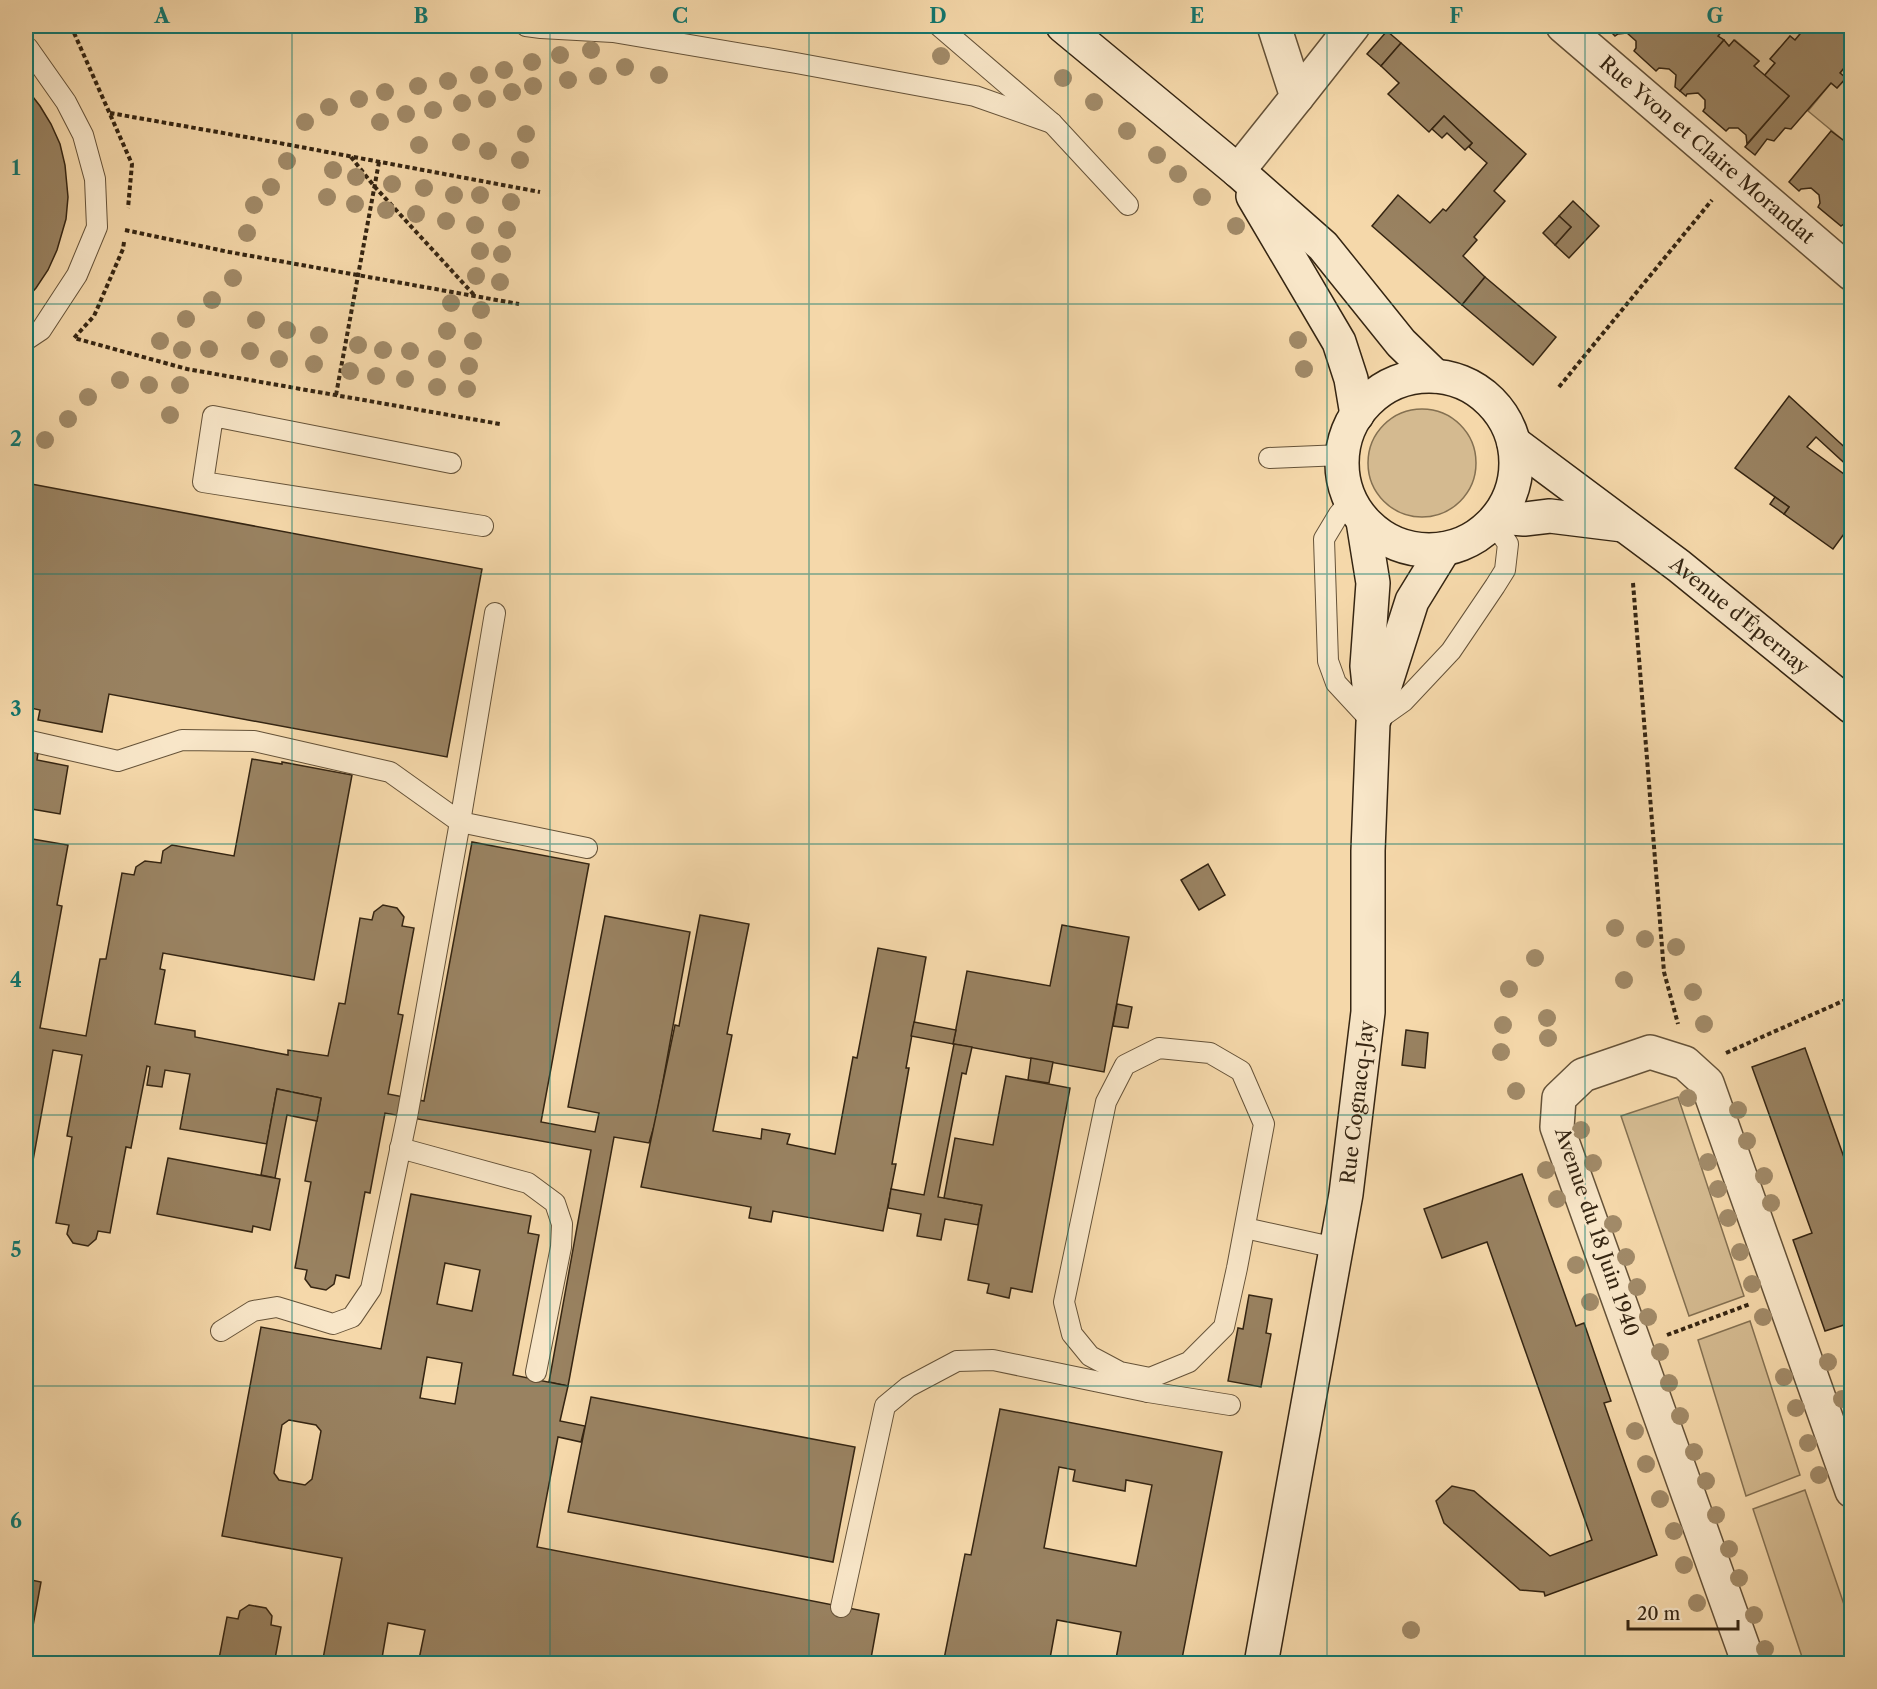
<svg xmlns="http://www.w3.org/2000/svg" width="1877" height="1689" font-family="'Libre Caslon Text',serif">
<style>
.green{fill:#d4ba90;stroke:#847051;stroke-width:1.5}
.building{fill:#998261;stroke:#352512;stroke-width:1.5;fill-rule:evenodd}
.lines{fill:none;stroke-linecap:round;stroke-linejoin:round}
.lane-casing{stroke:#655238;stroke-width:22}
.street-casing{stroke:#655238;stroke-width:36}
.secondary-casing{stroke:#352512;stroke-width:36}
.path{stroke:#352512;stroke-width:4;stroke-dasharray:4.5 3;stroke-linecap:butt}
.lane{stroke:#f8e6c8;stroke-width:20}
.street{stroke:#f8e6c8;stroke-width:33}
.secondary{stroke:#f8e6c8;stroke-width:33}
.tree{fill:#a18a68}
.grid{fill:none;stroke:#0f766e;stroke-width:1.5;stroke-opacity:0.55}
.labels{text-anchor:middle;stroke-width:4.5;stroke-linejoin:round;paint-order:stroke}
.street-label{font-size:20px;fill:#352512;stroke:#f8e6c8}
.neatline{fill:none;stroke:#0f766e;stroke-width:2}
.grid-label{font-size:20px;text-anchor:middle;font-weight:bold;fill:#0f766e}
</style>
<rect width="100%" height="100%" fill="#f5d8aa"/>
<filter id="stains"><feTurbulence type="fractalNoise" baseFrequency=".00333" numOctaves="4"/><feColorMatrix values="0 0 0 0 .2 0 0 0 0 .09 0 0 0 0 .02 0 0 0 .5 -.17"/></filter>
<radialGradient id="worn" r=".72"><stop offset=".6" stop-color="#630" stop-opacity="0"/><stop offset="1" stop-color="#630" stop-opacity=".3"/></radialGradient>
<g class="green">
<polygon points="1718,26 1803,26 1805,28 1795,40 1790,36 1771,59 1775,63 1764,76 1754,66 1759,61 1735,40 1729,46 1718,36 1723,30"/>
<polygon points="1844,68 1851,72 1851,138 1847,134 1843,140 1808,111 1831,83 1837,88 1846,78 1840,73"/>
<circle cx="1422" cy="463" r="54"/>
<polygon points="1678,1097 1744,1296 1689,1316 1621,1116"/>
<polygon points="1750,1321 1800,1475 1746,1496 1698,1340"/>
<polygon points="1805,1490 1851,1625 1851,1663 1804,1663 1753,1509"/>
</g>
<g class="building">
<polygon points="1607,26 1616,26 1611,32 1605,27"/>
<polygon points="1616,26 1718,26 1723,30 1718,36 1724,40 1680,91 1675,87 1676,75 1669,69 1659,68 1656,71 1634,51 1636,48 1636,41 1627,33 1618,34 1615,36 1611,32"/>
<polygon points="1803,26 1852,26 1852,72 1844,68 1840,73 1846,78 1837,88 1831,83 1791,129 1785,128 1774,141 1767,139 1755,155 1745,147 1789,96 1764,76 1775,63 1770,59 1790,36 1795,40 1805,28"/>
<polygon points="1387,31 1401,43 1381,66 1367,54"/>
<polygon points="1724,40 1729,46 1734,40 1759,61 1754,66 1789,96 1747,144 1746,135 1738,128 1729,128 1726,131 1703,111 1705,108 1705,100 1698,93 1687,94 1686,96 1680,91"/>
<polygon points="1401,43 1526,154 1494,191 1505,201 1474,237 1477,240 1463,256 1485,277 1462,305 1372,226 1398,195 1430,223 1443,209 1446,211 1487,163 1469,147 1472,143 1444,116 1429,132 1388,94 1399,83 1381,66"/>
<polygon points="26,88 40,106 51,124 60,144 65,165 68,197 66,219 57,250 48,270 36,288 26,299"/>
<polygon points="1444,116 1472,143 1465,150 1447,133 1442,138 1432,129"/>
<polygon points="1831,131 1843,140 1847,134 1852,138 1852,223 1844,224 1841,226 1818,207 1820,203 1819,195 1811,188 1801,189 1799,191 1789,182"/>
<polygon points="1573,201 1599,226 1569,258 1555,245 1571,227 1559,216"/>
<polygon points="1559,216 1571,227 1555,245 1543,233"/>
<polygon points="1485,277 1556,337 1533,365 1462,305"/>
<polygon points="1789,396 1852,454 1852,470 1816,437 1807,447 1852,480 1852,523 1833,549 1784,514 1789,507 1735,468"/>
<polygon points="26,483 482,569 447,757 109,694 102,732 38,720 40,710 26,707"/>
<polygon points="1775,497 1789,507 1784,514 1770,504"/>
<polygon points="1852,592 1852,604 1845,599"/>
<polygon points="26,750 38,753 37,760 68,766 60,814 26,808"/>
<polygon points="252,759 282,764 282,762 352,775 314,980 163,953 160,969 165,970 155,1024 195,1031 195,1037 288,1055 288,1050 328,1056 339,1003 345,1004 360,918 372,920 374,912 383,905 397,908 404,917 402,926 414,928 398,1014 403,1015 388,1094 424,1101 472,842 589,864 541,1122 595,1132 599,1113 568,1107 605,916 690,932 656,1120 649,1143 614,1137 568,1386 549,1382 591,1150 385,1113 370,1193 365,1192 349,1278 336,1275 334,1284 326,1290 311,1287 305,1279 307,1270 295,1268 311,1182 305,1181 321,1098 277,1089 267,1144 180,1129 190,1074 165,1070 162,1087 147,1085 150,1067 147,1066 131,1148 126,1147 110,1233 98,1231 96,1239 88,1246 73,1243 67,1234 69,1225 56,1223 72,1137 67,1136 82,1055 53,1050 26,1199 26,838 68,845 57,905 62,906 40,1028 86,1036 100,959 106,959 122,873 134,875 136,867 145,861 161,863 163,851 172,845 234,856"/>
<polygon points="1208,864 1225,895 1199,910 1181,880"/>
<polygon points="700,915 749,924 727,1034 732,1035 713,1131 761,1139 762,1129 790,1134 787,1144 835,1154 853,1057 857,1058 878,948 926,957 906,1068 909,1068 892,1164 896,1164 883,1231 773,1211 771,1222 749,1218 751,1207 641,1187 675,1025 679,1026"/>
<polygon points="1062,925 1129,937 1104,1072 953,1044 967,971 1050,986"/>
<polygon points="1117,1004 1132,1007 1128,1028 1113,1026"/>
<polygon points="914,1022 956,1030 953,1044 911,1036"/>
<polygon points="1406,1030 1428,1033 1425,1068 1402,1065"/>
<polygon points="954,1044 972,1047 966,1074 962,1073 938,1197 982,1205 978,1225 945,1219 941,1240 917,1236 921,1214 888,1208 891,1189 924,1195"/>
<polygon points="1805,1048 1852,1180 1852,1347 1844,1325 1825,1331 1793,1240 1812,1233 1752,1067"/>
<polygon points="1031,1058 1053,1062 1049,1083 1028,1080"/>
<polygon points="1006,1076 1070,1088 1032,1292 1011,1288 1009,1298 987,1293 989,1284 968,1280 982,1205 944,1198 955,1138 993,1145"/>
<polygon points="277,1089 321,1098 317,1121 287,1115 275,1178 261,1175"/>
<polygon points="168,1158 280,1179 270,1230 253,1226 252,1232 157,1214"/>
<polygon points="1522,1174 1576,1326 1584,1323 1611,1401 1604,1403 1657,1555 1545,1596 1544,1592 1520,1590 1444,1523 1436,1501 1452,1486 1474,1491 1550,1556 1592,1540 1487,1242 1442,1258 1424,1209"/>
<path d="M411 1194 531 1216 528 1233 539 1235 513 1375 568 1386 560 1421 585 1426 581 1442 558 1437 537 1547 879 1614 870 1664H418L425 1630 388 1623 381 1664H322L342 1558 222 1536 261 1327 381 1349ZM445 1263 480 1270 472 1311 437 1304ZM427 1357 462 1363 455 1404 420 1398ZM289 1420 316 1425 321 1431 312 1479 305 1485 279 1480 274 1473 282 1425Z"/>
<polygon points="1249,1295 1272,1299 1266,1333 1271,1334 1261,1387 1228,1381 1238,1328 1243,1329"/>
<polygon points="591,1397 855,1447 833,1562 568,1512"/>
<path d="M1000 1409 1222 1452 1181 1664H1115L1121 1632 1057 1620 1049 1664H943L965 1554 971 1555ZM1059 1467 1075 1470 1073 1481 1125 1491 1126 1480 1152 1485 1136 1566 1044 1548Z"/>
<polygon points="26,1563 33,1572 31,1580 41,1582 26,1664"/>
<polygon points="249,1605 266,1608 272,1616 271,1625 281,1627 274,1664 218,1664 227,1617 238,1619 240,1611"/>
</g>
<g class="lines">
<defs>
<g id="lane">
<polyline points="526,26 541,28 613,32 796,63 975,96 1052,123"/>
<polyline points="939,26 1052,123 1128,205"/>
<polyline points="26,47 28,48 66,102 83,135 95,179 97,227 77,275 41,330 26,340"/>
<polyline points="1269,458 1342,455"/>
<polyline points="451,463 213,416 203,482 483,526"/>
<polyline points="1350,501 1339,514 1324,539 1328,661 1336,683 1373,723 1404,701 1451,651 1495,586 1505,570 1508,544 1493,522"/>
<polyline points="26,740 118,761 182,740 254,741 390,772 460,822 587,848"/>
<polyline points="400,1148 528,1183 555,1203 562,1224 561,1247 536,1372"/>
<polyline points="1245,1228 1336,1248"/>
<polyline points="221,1331 253,1311 277,1307 333,1324 352,1317 371,1289 407,1117 460,822 495,613"/>
<polyline points="1148,1392 1150,1378 1189,1362 1224,1327 1237,1268 1264,1124 1241,1071 1210,1053 1159,1048 1125,1065 1106,1102 1064,1302 1072,1334 1090,1356 1120,1372 1150,1378"/>
<polyline points="841,1607 885,1406 908,1387 957,1361 993,1360 1148,1392 1230,1405"/>
</g>
<g id="street">
<path id="s1" d="M1563 26 1852 274"/>
<polyline points="1297,97 1353,26"/>
<polyline points="1238,171 1297,97 1274,26"/>
<polyline points="1749,1664 1557,1127 1559,1098 1583,1075 1650,1052 1685,1063 1707,1083 1852,1491"/>
</g>
<g id="secondary">
<polyline points="1063,26 1238,171 1323,246 1401,343 1435,376"/>
<polyline points="1253,196 1339,342 1351,379 1357,415"/>
<circle cx="1429" cy="463" r="87"/>
<path id="s2" d="M1514 443 1679 566 1852 707"/>
<polyline points="1498,517 1524,519 1550,516 1623,525"/>
<polyline points="1363,521 1373,583 1367,666 1372,713"/>
<path id="s3" d="M1261 1664 1346 1194 1368 1012V851L1373 723 1412 601 1444 549"/>
</g>
</defs>
<use href="#lane" class="lane-casing"/>
<use href="#street" class="street-casing"/>
<use href="#secondary" class="secondary-casing"/>
<g class="path">
<polyline points="71,26 132,164 128,208"/>
<polyline points="110,113 274,142 540,192"/>
<polyline points="351,157 374,186 475,296"/>
<polyline points="125,230 229,252 519,304"/>
<polyline points="124,242 123,249 94,316 74,338 187,369 500,424"/>
<polyline points="1559,387 1712,200"/>
<polyline points="336,395 379,162"/>
<polyline points="1633,583 1664,972 1678,1024"/>
<polyline points="1726,1053 1852,997"/>
<polyline points="1667,1335 1750,1304"/>
</g>
<use href="#lane" class="lane"/>
<use href="#street" class="street"/>
<use href="#secondary" class="secondary"/>
</g>
<g class="tree">
<circle cx="591" cy="50" r="9"/>
<circle cx="560" cy="55" r="9"/>
<circle cx="941" cy="56" r="9"/>
<circle cx="532" cy="62" r="9"/>
<circle cx="625" cy="67" r="9"/>
<circle cx="504" cy="70" r="9"/>
<circle cx="479" cy="75" r="9"/>
<circle cx="659" cy="75" r="9"/>
<circle cx="598" cy="76" r="9"/>
<circle cx="1063" cy="78" r="9"/>
<circle cx="568" cy="80" r="9"/>
<circle cx="448" cy="81" r="9"/>
<circle cx="418" cy="86" r="9"/>
<circle cx="533" cy="86" r="9"/>
<circle cx="385" cy="92" r="9"/>
<circle cx="512" cy="92" r="9"/>
<circle cx="359" cy="99" r="9"/>
<circle cx="487" cy="99" r="9"/>
<circle cx="1094" cy="102" r="9"/>
<circle cx="462" cy="103" r="9"/>
<circle cx="329" cy="107" r="9"/>
<circle cx="433" cy="110" r="9"/>
<circle cx="406" cy="114" r="9"/>
<circle cx="305" cy="122" r="9"/>
<circle cx="380" cy="122" r="9"/>
<circle cx="1127" cy="131" r="9"/>
<circle cx="526" cy="134" r="9"/>
<circle cx="461" cy="142" r="9"/>
<circle cx="419" cy="145" r="9"/>
<circle cx="488" cy="151" r="9"/>
<circle cx="1157" cy="155" r="9"/>
<circle cx="520" cy="160" r="9"/>
<circle cx="287" cy="161" r="9"/>
<circle cx="333" cy="170" r="9"/>
<circle cx="1178" cy="174" r="9"/>
<circle cx="356" cy="177" r="9"/>
<circle cx="392" cy="184" r="9"/>
<circle cx="271" cy="187" r="9"/>
<circle cx="424" cy="188" r="9"/>
<circle cx="454" cy="195" r="9"/>
<circle cx="480" cy="195" r="9"/>
<circle cx="327" cy="197" r="9"/>
<circle cx="1202" cy="197" r="9"/>
<circle cx="511" cy="202" r="9"/>
<circle cx="355" cy="204" r="9"/>
<circle cx="254" cy="205" r="9"/>
<circle cx="386" cy="210" r="9"/>
<circle cx="416" cy="214" r="9"/>
<circle cx="446" cy="221" r="9"/>
<circle cx="475" cy="225" r="9"/>
<circle cx="1236" cy="226" r="9"/>
<circle cx="507" cy="230" r="9"/>
<circle cx="247" cy="233" r="9"/>
<circle cx="480" cy="251" r="9"/>
<circle cx="502" cy="254" r="9"/>
<circle cx="476" cy="276" r="9"/>
<circle cx="233" cy="278" r="9"/>
<circle cx="500" cy="282" r="9"/>
<circle cx="212" cy="300" r="9"/>
<circle cx="451" cy="303" r="9"/>
<circle cx="481" cy="310" r="9"/>
<circle cx="186" cy="319" r="9"/>
<circle cx="256" cy="320" r="9"/>
<circle cx="287" cy="330" r="9"/>
<circle cx="447" cy="331" r="9"/>
<circle cx="319" cy="335" r="9"/>
<circle cx="1298" cy="340" r="9"/>
<circle cx="160" cy="341" r="9"/>
<circle cx="473" cy="341" r="9"/>
<circle cx="358" cy="345" r="9"/>
<circle cx="209" cy="349" r="9"/>
<circle cx="182" cy="350" r="9"/>
<circle cx="383" cy="350" r="9"/>
<circle cx="250" cy="351" r="9"/>
<circle cx="410" cy="351" r="9"/>
<circle cx="279" cy="359" r="9"/>
<circle cx="437" cy="359" r="9"/>
<circle cx="314" cy="364" r="9"/>
<circle cx="469" cy="366" r="9"/>
<circle cx="1304" cy="369" r="9"/>
<circle cx="350" cy="371" r="9"/>
<circle cx="376" cy="376" r="9"/>
<circle cx="405" cy="379" r="9"/>
<circle cx="120" cy="380" r="9"/>
<circle cx="149" cy="385" r="9"/>
<circle cx="180" cy="385" r="9"/>
<circle cx="437" cy="387" r="9"/>
<circle cx="467" cy="389" r="9"/>
<circle cx="88" cy="397" r="9"/>
<circle cx="170" cy="415" r="9"/>
<circle cx="68" cy="419" r="9"/>
<circle cx="45" cy="440" r="9"/>
<circle cx="1615" cy="928" r="9"/>
<circle cx="1645" cy="939" r="9"/>
<circle cx="1676" cy="947" r="9"/>
<circle cx="1535" cy="958" r="9"/>
<circle cx="1624" cy="980" r="9"/>
<circle cx="1509" cy="989" r="9"/>
<circle cx="1693" cy="992" r="9"/>
<circle cx="1547" cy="1018" r="9"/>
<circle cx="1704" cy="1024" r="9"/>
<circle cx="1503" cy="1025" r="9"/>
<circle cx="1548" cy="1038" r="9"/>
<circle cx="1501" cy="1052" r="9"/>
<circle cx="1516" cy="1091" r="9"/>
<circle cx="1688" cy="1098" r="9"/>
<circle cx="1738" cy="1110" r="9"/>
<circle cx="1581" cy="1130" r="9"/>
<circle cx="1747" cy="1141" r="9"/>
<circle cx="1708" cy="1162" r="9"/>
<circle cx="1593" cy="1163" r="9"/>
<circle cx="1546" cy="1170" r="9"/>
<circle cx="1764" cy="1176" r="9"/>
<circle cx="1718" cy="1189" r="9"/>
<circle cx="1557" cy="1199" r="9"/>
<circle cx="1771" cy="1203" r="9"/>
<circle cx="1728" cy="1218" r="9"/>
<circle cx="1613" cy="1224" r="9"/>
<circle cx="1740" cy="1252" r="9"/>
<circle cx="1626" cy="1257" r="9"/>
<circle cx="1576" cy="1265" r="9"/>
<circle cx="1752" cy="1284" r="9"/>
<circle cx="1637" cy="1287" r="9"/>
<circle cx="1590" cy="1302" r="9"/>
<circle cx="1648" cy="1317" r="9"/>
<circle cx="1763" cy="1317" r="9"/>
<circle cx="1660" cy="1352" r="9"/>
<circle cx="1828" cy="1362" r="9"/>
<circle cx="1784" cy="1377" r="9"/>
<circle cx="1669" cy="1383" r="9"/>
<circle cx="1842" cy="1399" r="9"/>
<circle cx="1796" cy="1408" r="9"/>
<circle cx="1680" cy="1416" r="9"/>
<circle cx="1635" cy="1431" r="9"/>
<circle cx="1808" cy="1443" r="9"/>
<circle cx="1694" cy="1452" r="9"/>
<circle cx="1646" cy="1464" r="9"/>
<circle cx="1819" cy="1475" r="9"/>
<circle cx="1706" cy="1481" r="9"/>
<circle cx="1660" cy="1499" r="9"/>
<circle cx="1716" cy="1515" r="9"/>
<circle cx="1674" cy="1531" r="9"/>
<circle cx="1729" cy="1549" r="9"/>
<circle cx="1684" cy="1565" r="9"/>
<circle cx="1739" cy="1578" r="9"/>
<circle cx="1697" cy="1603" r="9"/>
<circle cx="1754" cy="1615" r="9"/>
<circle cx="1411" cy="1630" r="9"/>
<circle cx="1765" cy="1649" r="9"/>
</g>
<path class="grid" d="M292 26V1664M550 26V1664M809 26V1664M1068 26V1664M1327 26V1664M1585 26V1664M26 304H1852M26 574H1852M26 844H1852M26 1115H1852M26 1386H1852"/>
<g class="labels">
<g class="street-label">
<text dy="7" stroke="none"><textPath href="#s1" startOffset="190">Rue Yvon et Claire Morandat</textPath></text>
<text dy="7" stroke="none"><textPath href="#s2" startOffset="284">Avenue d'Épernay</textPath></text>
<text dy="7" stroke="none"><textPath href="#s3" startOffset="570">Rue Cognacq-Jay</textPath></text>
<text transform="translate(1597 1232) rotate(71)" y="7">Avenue du 18 Juin 1940</text>
</g>
</g>
<rect width="1877" height="1689" fill="none" stroke="#f5d8aa" stroke-width="66"/>
<path d="M1628 1620v9h110v-9" fill="none" stroke="#352512" stroke-width="3"/>
<text x="1637" y="1620" font-size="18" fill="#352512" stroke="#f8e6c8" stroke-width="4.5" paint-order="stroke">20 m</text>
<rect x="33" y="33" width="1811" height="1623" class="neatline"/>
<g class="grid-label">
<text x="162" y="23">A</text>
<text x="421" y="23">B</text>
<text x="680" y="23">C</text>
<text x="938" y="23">D</text>
<text x="1197" y="23">E</text>
<text x="1456" y="23">F</text>
<text x="1715" y="23">G</text>
<text x="16" y="175">1</text>
<text x="16" y="446">2</text>
<text x="16" y="716">3</text>
<text x="16" y="987">4</text>
<text x="16" y="1257">5</text>
<text x="16" y="1528">6</text>
</g>
<rect width="100%" height="100%" filter="url(#stains)"/>
<rect width="100%" height="100%" fill="url(#worn)"/>
</svg>
